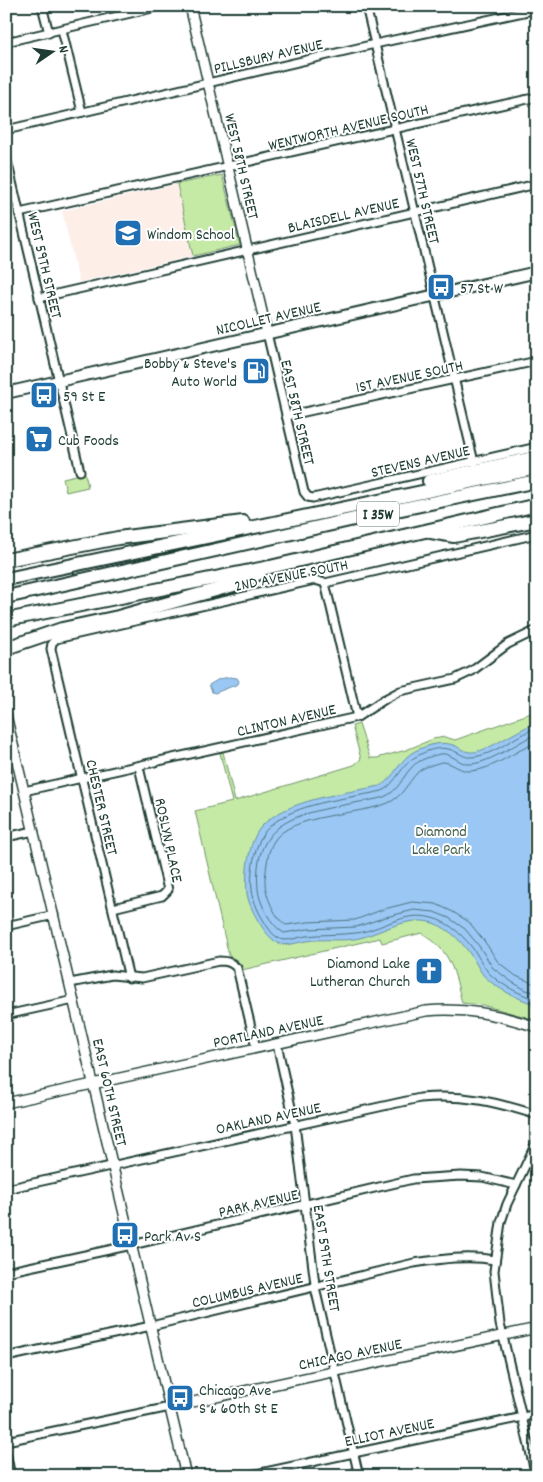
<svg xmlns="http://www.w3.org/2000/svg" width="543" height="1482" font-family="Dekko,sans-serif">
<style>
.built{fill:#feeee8}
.green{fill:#c4eaa5;stroke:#72946c}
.water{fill:#9ac7f4;stroke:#6990a7}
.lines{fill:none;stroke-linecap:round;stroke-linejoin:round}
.shore{stroke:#507481;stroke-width:1}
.minor-casing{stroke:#1f3d34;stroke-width:11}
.tertiary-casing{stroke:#1f3d34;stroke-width:12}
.secondary-casing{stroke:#1f3d34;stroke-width:14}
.motorway-casing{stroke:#1f3d34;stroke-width:16}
.minor{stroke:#fff;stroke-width:7}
.tertiary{stroke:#fff;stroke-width:9}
.secondary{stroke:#fff;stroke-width:10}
.motorway{stroke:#fff;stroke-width:12}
.labels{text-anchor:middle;stroke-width:4;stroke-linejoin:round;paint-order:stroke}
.shield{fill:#fff;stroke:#627771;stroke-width:1}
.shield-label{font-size:15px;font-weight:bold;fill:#1f3d34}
.street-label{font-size:16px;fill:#1f3d34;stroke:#fff}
.poi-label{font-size:16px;fill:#1f3d34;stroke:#fff;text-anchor:start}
.park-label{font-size:16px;fill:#40604b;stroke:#fff}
</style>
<rect width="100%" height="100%" fill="#fff"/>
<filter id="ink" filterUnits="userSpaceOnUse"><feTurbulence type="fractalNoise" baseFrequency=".02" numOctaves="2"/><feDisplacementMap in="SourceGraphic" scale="10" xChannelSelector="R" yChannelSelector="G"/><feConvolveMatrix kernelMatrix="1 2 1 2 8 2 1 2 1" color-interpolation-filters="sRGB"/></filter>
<g filter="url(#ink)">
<polygon class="built" points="177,184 193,256 79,282 62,211"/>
<g class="green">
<polygon points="222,175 240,245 193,256 177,184"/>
<polygon points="85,473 88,487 66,492 63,478"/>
<path d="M537 711V1020L482 1005 462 1003C454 971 452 952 422 933L382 943 380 938 242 970 237 960 229 956 195 811 232 802 220 753 223 752 235 801 354 765 361 759 352 726 359 724 370 758H377L406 750 433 739 445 737 455 740Z"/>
</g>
<g class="water">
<polygon points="230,677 237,678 239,681 238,684 215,693 212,692 209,685 219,679"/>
<path d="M537 723V1005C519 999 498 990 484 976 480 971 477 965 474 960 464 944 451 929 433 923 408 915 383 932 360 938 343 942 324 938 307 941 298 942 286 947 278 943 265 937 248 906 247 893 245 874 248 842 261 827 284 800 345 793 380 786 395 778 399 759 415 751 428 745 442 740 456 746 459 748 465 752 470 752 486 754 518 728 537 723Z"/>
</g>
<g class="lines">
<g class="shore">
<path d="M537 728C514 735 495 756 471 757 466 758 461 754 456 752 443 745 430 749 417 756 401 764 397 783 382 791 345 800 269 803 257 847 250 870 248 894 261 916 266 924 271 935 280 939 287 942 299 937 306 936 323 934 339 935 356 933 382 930 404 910 432 918 450 922 466 938 476 953 480 959 483 966 488 972 500 985 520 994 537 1000"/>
<path d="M537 735 530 737C514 745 486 765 468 764 458 763 450 752 440 754 431 756 418 760 412 767 402 777 399 791 384 797 375 800 364 801 354 803 300 814 252 819 258 889 259 903 271 926 284 933L308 929 356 927 386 917 414 910 434 912 449 918 465 929 479 946 493 968 512 982 526 990 537 993"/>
<path d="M537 743C514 750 496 769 471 771 460 772 451 761 441 762 433 765 422 767 417 773 407 784 402 797 388 803 361 815 290 814 274 841 267 852 267 866 265 878 264 893 274 917 286 925L308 922 355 920 384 909 412 902 436 904 453 912 469 922 485 942 498 962 516 976 537 985"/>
</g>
<defs>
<g id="minor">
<polyline points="42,6 49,33"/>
<polyline points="366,6 474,462"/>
<polyline points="62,30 82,112"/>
<polyline points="6,42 161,6"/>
<polyline points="6,130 375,44 537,9"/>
<polyline points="6,156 80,471"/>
<polyline points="19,213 537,97"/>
<polyline points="39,298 537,184"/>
<polyline points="267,333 304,492 308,497 313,498 537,447"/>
<polyline points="286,416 537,361"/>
<polyline points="325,583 357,717"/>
<polyline points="6,749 14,747"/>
<polyline points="24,791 357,717 385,699 400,691 455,679 472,671 508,644 537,630"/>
<polyline points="6,837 34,831"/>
<polyline points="113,908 162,896 168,890 139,767"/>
<polyline points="6,926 54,915"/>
<polyline points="129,978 51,649 52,643 56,639 315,580 325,583 537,534"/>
<path d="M70 983 112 975 142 978 219 961C227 961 231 962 237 968L256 1048"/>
<polyline points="6,1015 74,1000"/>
<polyline points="277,1044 295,1125 316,1292 359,1476"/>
<path d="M6 1189 420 1098C464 1094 496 1102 537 1115"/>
<polyline points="6,1272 132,1245 413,1179 461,1176 482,1177 516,1185"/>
<path d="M6 1357 151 1326 414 1263C441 1259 468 1255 495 1260"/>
<polyline points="6,1441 170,1407"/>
<polyline points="6,1452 11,1476"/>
<polyline points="246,1476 537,1414"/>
<polyline points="536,1476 500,1324 494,1271 501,1222 507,1204 537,1141"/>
</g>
<g id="tertiary">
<polyline points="190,6 267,333"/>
<polyline points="6,715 186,1476"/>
<path d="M6 1103 426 1011C465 1007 500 1015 537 1027"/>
<polyline points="170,1407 537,1328"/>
</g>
<polyline id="secondary" points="6,393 537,272"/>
<g id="motorway">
<polyline points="429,481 537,457"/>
<polyline points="431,532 454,536 537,520"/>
<polyline points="6,560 118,538 243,522"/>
<polyline points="6,579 537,468"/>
<polyline points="6,597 372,515 537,481"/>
<polyline points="6,620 270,567 537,505"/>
<polyline points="6,648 62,629 118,617 241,583 259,573"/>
</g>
</defs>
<use href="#minor" class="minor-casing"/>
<use href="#tertiary" class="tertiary-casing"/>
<use href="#secondary" class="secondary-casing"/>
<use href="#motorway" class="motorway-casing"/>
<use href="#minor" class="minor"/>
<use href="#tertiary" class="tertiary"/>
<use href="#secondary" class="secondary"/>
<use href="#motorway" class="motorway"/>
</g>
</g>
<defs>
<symbol id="school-square" viewBox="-11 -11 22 22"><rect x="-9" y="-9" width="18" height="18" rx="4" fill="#1f6fb2" stroke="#fff"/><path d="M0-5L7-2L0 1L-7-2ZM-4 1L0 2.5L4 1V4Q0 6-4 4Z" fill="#fff"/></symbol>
<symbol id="bus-square" viewBox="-11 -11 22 22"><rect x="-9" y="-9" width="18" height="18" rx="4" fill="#1f6fb2" stroke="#fff"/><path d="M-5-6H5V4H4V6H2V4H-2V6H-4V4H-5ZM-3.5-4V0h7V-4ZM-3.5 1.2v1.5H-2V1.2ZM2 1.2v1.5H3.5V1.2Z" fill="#fff"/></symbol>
<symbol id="fuel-square" viewBox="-11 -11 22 22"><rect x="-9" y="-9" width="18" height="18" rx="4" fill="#1f6fb2" stroke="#fff"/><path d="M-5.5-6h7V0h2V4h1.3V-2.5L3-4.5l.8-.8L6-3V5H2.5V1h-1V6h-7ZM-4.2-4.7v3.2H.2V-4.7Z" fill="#fff"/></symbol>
<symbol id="supermarket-square" viewBox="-11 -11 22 22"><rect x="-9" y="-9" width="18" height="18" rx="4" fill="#1f6fb2" stroke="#fff"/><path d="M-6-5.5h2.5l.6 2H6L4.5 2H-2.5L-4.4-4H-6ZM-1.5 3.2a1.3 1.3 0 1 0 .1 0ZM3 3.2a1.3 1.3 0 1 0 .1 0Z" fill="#fff"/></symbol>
<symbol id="church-square" viewBox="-11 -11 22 22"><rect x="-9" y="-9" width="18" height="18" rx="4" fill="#1f6fb2" stroke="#fff"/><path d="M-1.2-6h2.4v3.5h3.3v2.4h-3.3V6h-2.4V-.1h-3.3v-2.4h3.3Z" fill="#fff"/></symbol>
</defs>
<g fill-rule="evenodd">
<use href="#school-square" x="112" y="217" width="32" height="32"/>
<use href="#bus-square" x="425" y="271" width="32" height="32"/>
<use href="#fuel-square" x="240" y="355" width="32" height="32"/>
<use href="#bus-square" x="28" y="379" width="32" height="32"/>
<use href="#supermarket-square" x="23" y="423" width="32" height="32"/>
<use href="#church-square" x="413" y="955" width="32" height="32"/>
<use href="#bus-square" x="109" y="1219" width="32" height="32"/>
<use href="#bus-square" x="164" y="1382" width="32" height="32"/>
</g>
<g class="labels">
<rect class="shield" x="357" y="501.5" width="42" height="25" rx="4"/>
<g class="shield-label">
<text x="378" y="519">I 35W</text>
</g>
<g class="street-label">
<text transform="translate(268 55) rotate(-13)" y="6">PILLSBURY AVENUE</text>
<text transform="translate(348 126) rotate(-13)" y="6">WENTWORTH AVENUE SOUTH</text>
<text transform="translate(243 166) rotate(77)" y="6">WEST 58TH STREET</text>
<text transform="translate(424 191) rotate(77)" y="6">WEST 57TH STREET</text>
<text transform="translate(343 214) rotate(-13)" y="6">BLAISDELL AVENUE</text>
<text transform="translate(46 265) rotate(77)" y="6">WEST 59TH STREET</text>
<text transform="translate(268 317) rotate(-13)" y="6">NICOLLET AVENUE</text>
<text transform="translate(409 375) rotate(-12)" y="6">1ST AVENUE SOUTH</text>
<text transform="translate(299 412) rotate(77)" y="6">EAST 58TH STREET</text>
<text transform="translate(420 460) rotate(-13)" y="6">STEVENS AVENUE</text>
<text transform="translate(291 574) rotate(-11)" y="6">2ND AVENUE SOUTH</text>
<text transform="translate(286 719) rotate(-13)" y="6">CLINTON AVENUE</text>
<text transform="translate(103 807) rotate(77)" y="6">CHESTER STREET</text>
<text transform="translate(170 840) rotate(78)" y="6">ROSLYN PLACE</text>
<text transform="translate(268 1030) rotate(-12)" y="6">PORTLAND AVENUE</text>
<text transform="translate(111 1092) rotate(77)" y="6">EAST 60TH STREET</text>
<text transform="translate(268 1117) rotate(-12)" y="6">OAKLAND AVENUE</text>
<text transform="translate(258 1202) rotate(-13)" y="6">PARK AVENUE</text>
<text transform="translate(328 1258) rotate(81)" y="6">EAST 59TH STREET</text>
<text transform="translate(247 1289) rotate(-13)" y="6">COLUMBUS AVENUE</text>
<text transform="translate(350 1353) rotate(-12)" y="6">CHICAGO AVENUE</text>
<text transform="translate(389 1431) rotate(-12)" y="6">ELLIOT AVENUE</text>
</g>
<g class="poi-label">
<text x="147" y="239">Windom School</text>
<text x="460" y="293">57 St W</text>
<text x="237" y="368" text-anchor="end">Bobby &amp; Steve's<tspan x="237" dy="18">Auto World</tspan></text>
<text x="63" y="401">59 St E</text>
<text x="58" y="445">Cub Foods</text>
<text x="410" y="968" text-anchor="end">Diamond Lake<tspan x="410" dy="18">Lutheran Church</tspan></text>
<text x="144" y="1241">Park Av S</text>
<text x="199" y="1395">Chicago Ave<tspan x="199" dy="18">S &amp; 60th St E</tspan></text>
</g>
<g class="park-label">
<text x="441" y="836">Diamond<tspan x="441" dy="18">Lake Park</tspan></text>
</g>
</g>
<rect width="543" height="1482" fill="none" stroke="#fff" stroke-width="25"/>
<rect x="12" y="12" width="518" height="1457" fill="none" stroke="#1f3d34" stroke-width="2" filter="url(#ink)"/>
<g transform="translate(52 52) rotate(77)" stroke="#ffffff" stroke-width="4" paint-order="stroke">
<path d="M0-4L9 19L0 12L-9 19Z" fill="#1f3d34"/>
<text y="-8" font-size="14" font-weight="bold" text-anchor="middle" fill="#1f3d34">N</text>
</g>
</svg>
